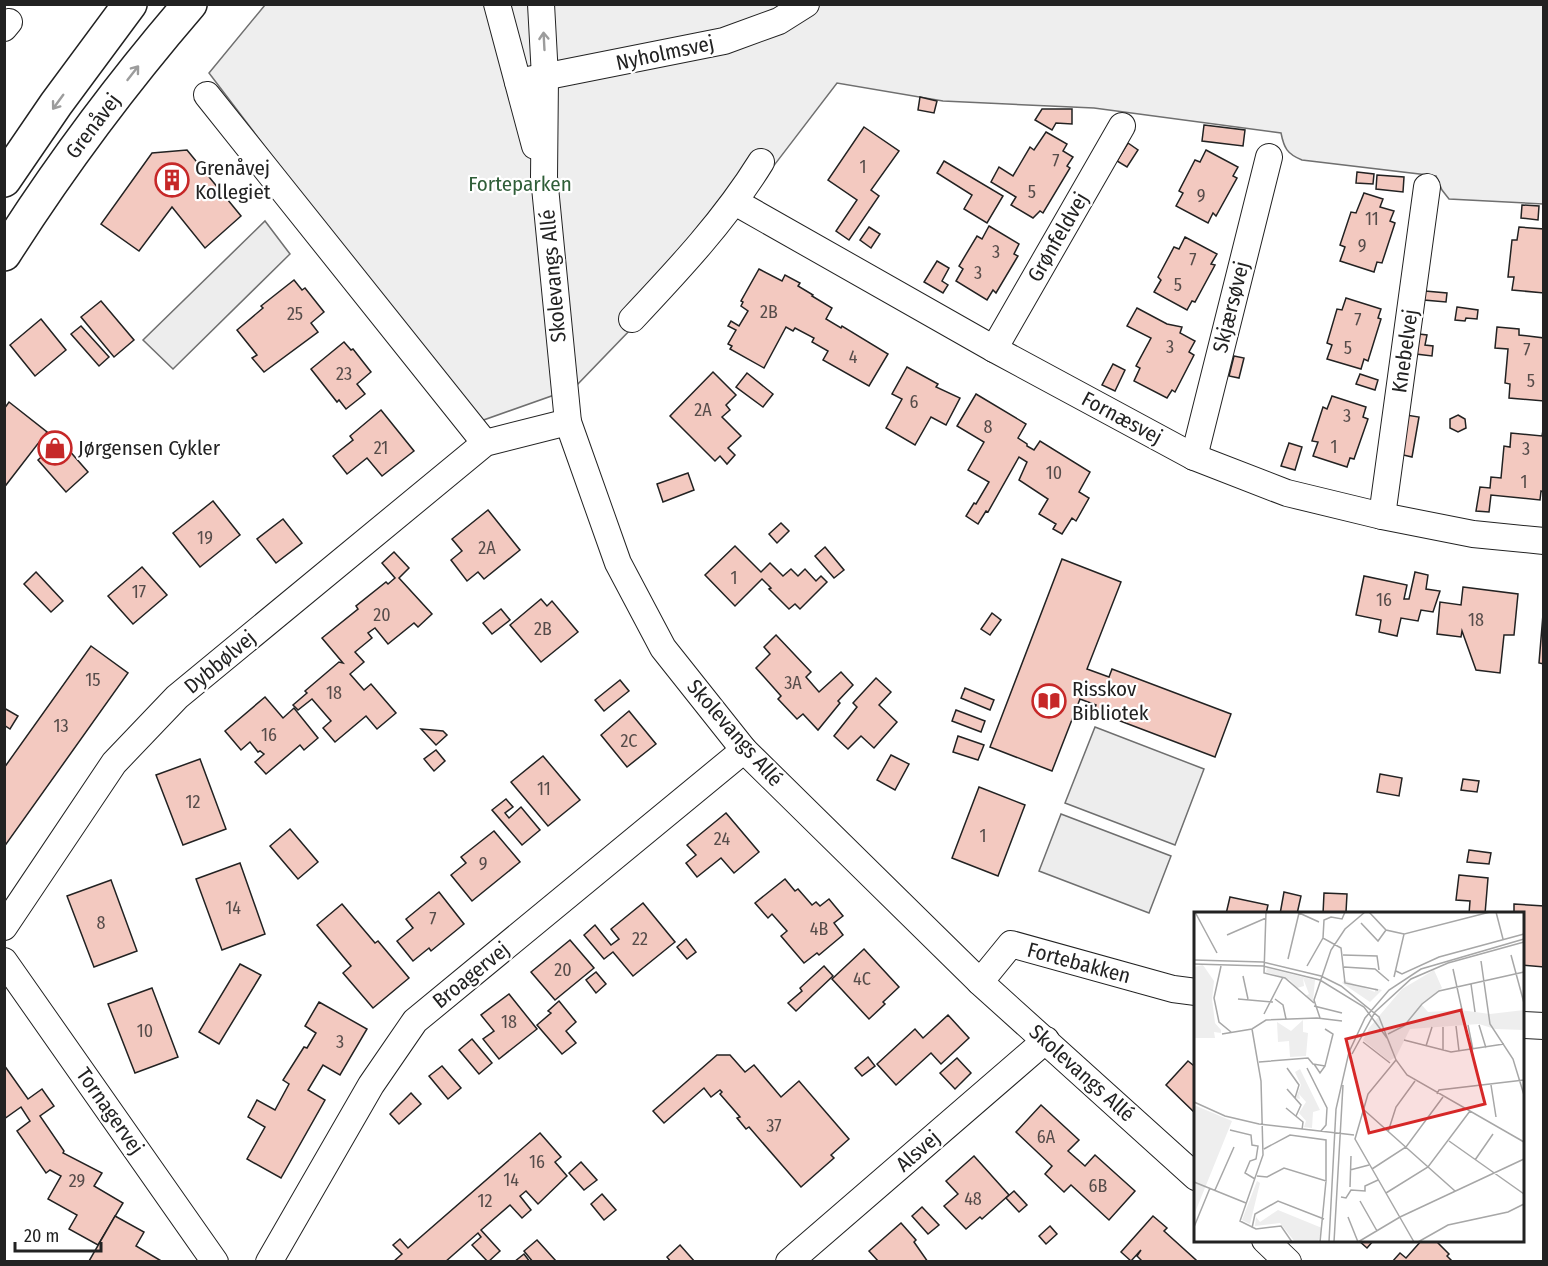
<svg xmlns="http://www.w3.org/2000/svg" width="1548" height="1266" font-family="'Fira Sans Condensed',sans-serif">
<style>
.green{fill:#eee;stroke:#6f6f6f;stroke-width:1.5}
.parking{fill:#ededed;stroke:#6f6f6f;stroke-width:1.5}
.building{fill:#f3c9c0;stroke:#222;stroke-width:1.5}
.lines{fill:none;stroke-linecap:round;stroke-linejoin:round}
.minor-casing{stroke:#222;stroke-width:28}
.secondary-casing{stroke:#222;stroke-width:36}
.minor{stroke:#fff;stroke-width:26}
.secondary{stroke:#fff;stroke-width:33}
.oneway{stroke:#9c9c9c}
.labels{text-anchor:middle;stroke-width:4.5;stroke-linejoin:round;paint-order:stroke}
.number-label{font-size:18px;fill:#564c4a}
.street-label{font-size:21px;fill:#222;stroke:#fff}
.poi-label{font-size:21px;fill:#222;stroke:#fff;text-anchor:start}
.park-label{font-size:21px;fill:#2f5e38;stroke:#fff}
.inset-road{fill:none;stroke:#a7a7a7;stroke-width:1.5}
.view{fill:#d62828;fill-opacity:0.15;stroke:#d62828;stroke-width:3}
.inset-edge{fill:none;stroke:#222;stroke-width:3}
</style>
<rect width="100%" height="100%" fill="#fff"/>
<path class="green" d="M265 5H1542L1544 6 1543 204 1449 199 1442 190 1436 176 1302 160C1287 154 1284 148 1281 133L1094 108 943 101 837 83 717 240 574 388 475 423 209 73Z"/>
<g class="parking">
<polygon points="265,221 290,254 173,369 143,340"/>
<polygon points="1095,727 1204,769 1175,845 1065,803"/>
<polygon points="1061,814 1171,856 1149,913 1039,871"/>
</g>
<g class="building">
<polygon points="920,97 937,101 934,113 918,110"/>
<polygon points="1042,109 1072,109 1072,124 1056,123 1052,130 1035,120"/>
<polygon points="1204,125 1245,130 1243,146 1202,141"/>
<polygon points="864,127 899,151 871,190 879,196 849,240 836,231 857,200 828,180"/>
<polygon points="1046,132 1067,144 1063,151 1073,157 1067,166 1070,168 1043,213 1040,211 1033,218 1011,205 1016,197 991,182 999,167 1013,176 1030,147 1034,150"/>
<polygon points="1128,143 1138,150 1127,167 1117,161"/>
<polygon points="187,150 241,216 205,248 172,207 139,251 101,224 152,153"/>
<polygon points="1206,150 1238,167 1233,176 1237,178 1216,216 1213,213 1208,223 1176,206 1183,193 1179,191 1195,160 1200,162"/>
<polygon points="944,161 1003,196 987,223 964,209 972,195 937,173"/>
<polygon points="1357,172 1374,174 1373,184 1356,183"/>
<polygon points="1377,175 1404,177 1403,192 1376,189"/>
<polygon points="1364,193 1383,199 1380,207 1394,211 1390,221 1395,223 1382,263 1377,262 1374,272 1340,261 1345,247 1340,245 1351,212 1356,213"/>
<polygon points="1522,205 1539,206 1538,220 1521,218"/>
<polygon points="989,226 1019,244 1014,254 1018,256 996,293 993,290 987,300 956,281 963,269 959,266 977,236 982,239"/>
<polygon points="869,227 880,234 871,248 860,240"/>
<polygon points="1519,227 1544,229 1544,293 1512,290 1514,277 1508,277 1512,240 1517,240"/>
<polygon points="1185,237 1217,254 1211,264 1215,265 1195,302 1192,301 1187,310 1154,292 1161,280 1158,277 1174,247 1179,249"/>
<polygon points="937,261 949,268 942,281 948,285 943,293 924,282"/>
<polygon points="759,269 782,281 785,275 800,283 798,286 813,295 812,296 832,308 826,319 841,328 842,326 888,354 869,386 823,360 828,351 812,342 814,338 795,328 793,331 786,327 764,368 730,349 732,346 728,344 736,330 728,326 731,321 739,326 748,311 741,306 743,302 741,301"/>
<polygon points="294,280 302,290 305,288 324,312 311,323 318,332 264,372 252,358 257,355 237,330 263,308 261,306"/>
<polygon points="1425,291 1447,293 1446,302 1424,300"/>
<polygon points="1346,298 1381,309 1378,318 1381,319 1368,361 1364,359 1361,369 1327,359 1332,345 1327,343 1337,309 1342,310"/>
<polygon points="101,301 134,340 114,357 81,317"/>
<polygon points="1457,307 1478,310 1477,319 1466,318 1465,321 1455,320"/>
<polygon points="1137,308 1167,324 1182,327 1180,333 1195,341 1189,352 1194,355 1175,392 1172,390 1167,398 1134,381 1140,368 1136,366 1151,338 1127,326"/>
<polygon points="41,319 66,350 35,376 10,345"/>
<polygon points="81,326 109,357 99,366 71,334"/>
<polygon points="1497,327 1519,329 1519,335 1544,338 1544,401 1509,398 1510,384 1505,383 1508,349 1495,348"/>
<polygon points="1419,334 1427,335 1425,345 1433,346 1432,356 1416,354"/>
<polygon points="344,342 351,350 353,349 371,372 357,384 365,394 346,409 339,400 337,402 311,369"/>
<polygon points="1234,356 1244,358 1239,378 1229,376"/>
<polygon points="1113,364 1125,370 1115,391 1102,385"/>
<polygon points="907,367 938,384 936,387 960,398 946,425 931,417 915,445 886,428 902,399 892,394"/>
<polygon points="713,372 736,395 726,405 730,410 722,417 741,436 728,448 735,455 727,464 720,456 715,461 670,416"/>
<polygon points="747,373 773,394 763,407 736,387"/>
<polygon points="1360,374 1378,380 1375,390 1356,384"/>
<polygon points="976,394 1026,424 1018,438 1027,444 1027,446 1034,450 1040,441 1090,472 1079,492 1089,498 1076,521 1072,518 1062,534 1053,529 1056,524 1039,514 1048,499 1019,480 1027,462 1019,457 988,512 986,511 978,524 966,516 974,503 976,504 989,482 968,470 984,442 957,426"/>
<polygon points="1332,396 1366,407 1363,417 1368,419 1354,459 1350,458 1347,467 1313,456 1318,442 1312,441 1323,407 1327,409"/>
<polygon points="9,402 47,432 6,485 4,483 4,409"/>
<polygon points="381,410 414,451 382,476 367,458 347,474 333,456 353,440 350,436"/>
<polygon points="1406,415 1419,417 1412,457 1399,454"/>
<polygon points="1458,415 1465,419 1466,428 1458,432 1450,428 1450,419"/>
<polygon points="1544,424 1544,492 1541,491 1540,500 1491,495 1489,512 1476,511 1480,487 1490,488 1491,477 1501,478 1504,446 1510,447 1511,433 1542,436"/>
<polygon points="60,440 88,472 66,492 38,460"/>
<polygon points="1289,443 1302,447 1295,470 1281,466"/>
<polygon points="688,473 694,490 663,502 657,484"/>
<polygon points="213,501 240,535 200,567 173,533"/>
<polygon points="488,510 520,550 484,579 478,572 467,581 451,560 462,551 452,539"/>
<polygon points="283,519 302,543 276,563 257,539"/>
<polygon points="781,523 789,531 777,543 769,534"/>
<polygon points="735,546 761,572 770,563 783,576 791,569 798,576 805,569 816,581 821,576 827,582 800,609 795,604 789,609 769,589 771,588 762,579 735,606 705,575"/>
<polygon points="825,547 844,570 834,578 815,556"/>
<polygon points="394,552 409,568 399,578 432,614 418,627 414,623 388,644 375,628 368,633 372,638 355,652 364,662 350,674 364,690 371,684 396,713 377,729 366,716 335,742 323,728 331,721 312,699 298,710 293,705 307,693 305,691 339,662 343,663 322,638 358,609 356,606 386,582 388,584 395,578 382,563"/>
<polygon points="1062,559 1121,582 1087,669 1109,677 1112,669 1231,714 1215,757 1094,711 1096,705 1080,699 1052,771 990,747"/>
<polygon points="142,567 167,595 133,624 108,596"/>
<polygon points="36,572 63,601 51,612 24,584"/>
<polygon points="1415,572 1428,575 1426,589 1440,591 1433,612 1421,610 1418,621 1401,618 1397,636 1379,632 1381,620 1356,615 1364,576 1407,585 1404,599 1409,599"/>
<polygon points="1463,587 1518,594 1514,635 1504,635 1500,673 1476,670 1462,631 1461,637 1437,634 1440,602 1461,605"/>
<polygon points="541,599 547,606 552,601 578,632 541,662 510,625"/>
<polygon points="1544,602 1544,664 1539,663"/>
<polygon points="501,609 510,620 492,634 483,623"/>
<polygon points="992,613 1001,620 990,635 981,629"/>
<polygon points="776,635 811,672 806,677 819,692 841,672 853,685 838,701 840,703 818,730 803,714 797,719 778,699 781,696 756,668 770,654 764,647"/>
<polygon points="91,646 128,673 4,847 4,768"/>
<polygon points="876,678 891,692 879,705 897,722 874,748 861,736 848,749 834,736 857,707 853,703"/>
<polygon points="620,680 629,691 604,711 595,700"/>
<polygon points="965,688 994,700 990,710 961,698"/>
<polygon points="265,697 283,718 294,708 318,738 304,750 300,745 266,774 255,762 264,754 260,751 258,752 250,742 241,750 225,731"/>
<polygon points="4,708 18,716 10,729 4,725"/>
<polygon points="956,710 985,721 981,732 952,721"/>
<polygon points="629,711 656,744 627,767 601,735"/>
<polygon points="421,729 443,731 447,735 436,745"/>
<polygon points="958,736 984,745 978,760 953,752"/>
<polygon points="436,750 445,761 434,771 424,759"/>
<polygon points="891,755 909,764 895,790 877,780"/>
<polygon points="543,756 580,800 548,826 511,782"/>
<polygon points="200,759 226,829 183,845 156,775"/>
<polygon points="1380,774 1402,778 1399,796 1377,792"/>
<polygon points="1463,779 1479,781 1477,792 1461,790"/>
<polygon points="979,787 1025,805 998,876 952,858"/>
<polygon points="506,799 513,807 505,813 509,818 521,807 540,830 522,845 492,810"/>
<polygon points="726,813 759,852 734,873 721,858 697,877 686,863 696,855 687,845"/>
<polygon points="290,829 318,862 298,879 270,846"/>
<polygon points="494,831 520,862 472,901 451,875 466,863 461,857"/>
<polygon points="1469,850 1491,853 1489,864 1467,862"/>
<polygon points="240,863 265,934 222,950 196,879"/>
<polygon points="1459,875 1488,878 1485,914 1469,914 1470,901 1456,900"/>
<polygon points="785,879 795,891 798,889 812,905 816,902 820,906 829,899 843,916 834,923 843,935 819,955 817,953 804,963 781,936 787,931 772,914 768,918 755,903"/>
<polygon points="111,880 137,951 94,967 67,896"/>
<polygon points="439,892 464,924 431,951 429,948 413,961 397,941 413,928 406,919"/>
<polygon points="1284,892 1301,896 1297,914 1280,914"/>
<polygon points="1324,893 1347,894 1346,912 1366,914 1323,914"/>
<polygon points="1230,897 1268,905 1266,914 1226,914"/>
<polygon points="643,903 675,942 633,976 613,952 604,959 584,935 595,925 611,945 619,939 611,929"/>
<polygon points="342,904 375,943 378,941 409,978 373,1008 343,973 351,966 317,925"/>
<polygon points="1514,904 1544,906 1544,967 1522,965 1522,914 1514,914"/>
<polygon points="686,939 696,952 687,959 677,947"/>
<polygon points="570,940 594,968 555,1000 531,972"/>
<polygon points="864,949 899,987 883,1002 885,1004 869,1019 832,979"/>
<polygon points="240,964 261,975 219,1044 199,1032"/>
<polygon points="824,966 833,976 796,1011 788,1003 802,991 800,988"/>
<polygon points="596,972 606,984 596,993 586,980"/>
<polygon points="152,988 178,1057 135,1073 108,1004"/>
<polygon points="509,994 537,1029 499,1059 483,1039 494,1031 481,1015"/>
<polygon points="559,1001 576,1022 566,1031 576,1043 562,1054 537,1025 551,1013 548,1011"/>
<polygon points="319,1002 367,1029 340,1075 323,1065 308,1090 325,1100 281,1178 247,1159 265,1127 248,1117 257,1100 275,1110 289,1084 283,1080 304,1047 307,1048 316,1033 305,1026"/>
<polygon points="948,1015 969,1038 941,1064 931,1053 896,1085 877,1064 915,1029 923,1038"/>
<polygon points="472,1039 492,1063 479,1074 459,1050"/>
<polygon points="717,1055 730,1055 745,1072 754,1065 781,1097 799,1081 849,1139 831,1155 834,1158 801,1187 749,1127 746,1129 737,1118 740,1117 720,1094 722,1092 720,1090 711,1097 704,1088 664,1123 653,1111"/>
<polygon points="868,1057 875,1066 862,1076 855,1068"/>
<polygon points="957,1058 971,1073 955,1089 940,1073"/>
<polygon points="1188,1061 1193,1065 1196,1062 1194,1112 1166,1085"/>
<polygon points="4,1065 28,1099 42,1089 54,1106 40,1116 64,1151 63,1153 102,1173 94,1186 123,1203 98,1245 69,1229 77,1215 48,1199 61,1176 50,1170 46,1173 17,1131 30,1121 21,1107 4,1119"/>
<polygon points="442,1066 461,1088 448,1099 429,1076"/>
<polygon points="411,1093 421,1104 399,1124 390,1114"/>
<polygon points="1041,1105 1079,1140 1068,1151 1085,1166 1095,1155 1135,1191 1109,1220 1071,1185 1064,1192 1045,1174 1052,1166 1016,1132"/>
<polygon points="540,1133 561,1157 555,1162 567,1176 538,1204 526,1191 520,1196 531,1210 522,1218 510,1205 481,1230 500,1251 488,1262 472,1245 481,1237 478,1233 445,1262 393,1262 402,1254 393,1245 400,1239 408,1248"/>
<polygon points="974,1156 1009,1195 982,1219 980,1217 966,1229 944,1206 958,1194 946,1181"/>
<polygon points="581,1162 597,1180 584,1190 569,1173"/>
<polygon points="1014,1191 1027,1205 1019,1212 1006,1198"/>
<polygon points="602,1194 616,1210 604,1220 591,1204"/>
<polygon points="922,1207 939,1225 928,1234 912,1216"/>
<polygon points="115,1216 144,1232 136,1246 163,1262 89,1261"/>
<polygon points="1153,1216 1167,1228 1164,1231 1196,1260 1195,1262 1143,1262 1137,1256 1141,1250 1131,1261 1121,1252"/>
<polygon points="901,1223 916,1240 914,1242 928,1262 879,1262 869,1251"/>
<polygon points="1050,1226 1057,1234 1046,1244 1039,1236"/>
<polygon points="537,1240 556,1261 555,1262 533,1262 524,1251"/>
<polygon points="1358,1240 1374,1240 1367,1248"/>
<polygon points="1422,1240 1435,1240 1449,1254 1447,1256 1453,1262 1392,1262 1400,1253 1406,1258"/>
<polygon points="680,1245 695,1262 671,1262 667,1257"/>
<polygon points="524,1254 530,1262 514,1262"/>
</g>
<g class="lines">
<defs>
<g id="minor">
<polyline points="497,4 535,146"/>
<polyline points="541,4 545,77 544,177 568,422 618,563 663,648 744,750 980,982 1196,1177"/>
<polyline points="4,28 9,22"/>
<polyline points="518,82 724,41 779,21 806,4"/>
<polyline points="207,95 485,443"/>
<polyline points="735,202 994,349 1194,457 1287,493 1382,516 1473,534 1544,541"/>
<path d="M632 319C679 269 725 220 761 162"/>
<polyline points="994,349 1122,126"/>
<polyline points="1194,457 1269,157"/>
<polyline points="1382,516 1427,187"/>
<polyline points="4,927 114,763 177,697 485,443 568,422"/>
<polyline points="4,961 215,1262"/>
<polyline points="980,982 1011,944 1173,989 1196,992"/>
<polyline points="1522,1025 1544,1026"/>
<polyline points="1265,1240 1288,1262"/>
<polyline points="269,1262 371,1085 415,1021 744,750"/>
<polyline points="789,1262 1046,1040"/>
</g>
<g id="secondary">
<polyline points="4,180 56,104 130,4"/>
<path d="M4 254C60 166 122 83 190 4"/>
</g>
</defs>
<use href="#minor" class="minor-casing"/>
<use href="#secondary" class="secondary-casing"/>
<use href="#minor" class="minor"/>
<use href="#secondary" class="secondary"/>
</g>
<defs><path id="oneway-shaft" d="M-6 0H5M1.5-3L5.5 0L1.5 3" fill="none" stroke-width="1.6" stroke-linecap="round" stroke-linejoin="round" transform="scale(1.5)"/></defs>
<g class="oneway">
<use href="#oneway-shaft" transform="translate(544 41) rotate(-93)"/>
<use href="#oneway-shaft" transform="translate(133 73) rotate(-52)"/>
<use href="#oneway-shaft" transform="translate(58 102) rotate(126)"/>
</g>
<defs>
<symbol id="building-ring" viewBox="-11 -11 22 22"><circle r="9.5" fill="#fff" stroke="#c62828" stroke-width="1.5"/><path d="M-4-6H4V6H1V3H-1V6H-4ZM-2.5-4.3h1.7v1.8h-1.7ZM.8-4.3h1.7v1.8H.8ZM-2.5-1h1.7V.8h-1.7ZM.8-1h1.7V.8H.8Z" fill="#c62828"/></symbol>
<symbol id="shop-ring" viewBox="-11 -11 22 22"><circle r="9.5" fill="#fff" stroke="#c62828" stroke-width="1.5"/><path d="M-5-2.5h2.3a2.7 3.5 0 0 1 5.4 0H5L5.5 6h-11ZM-1.5-2.5h3a1.5 2.3 0 0 0-3 0Z" fill="#c62828"/></symbol>
<symbol id="library-ring" viewBox="-11 -11 22 22"><circle r="9.5" fill="#fff" stroke="#c62828" stroke-width="1.5"/><path d="M-6-4Q-3-5.5-.7-3.5V5Q-3 3-6 4ZM6-4Q3-5.5 .7-3.5V5Q3 3 6 4Z" fill="#c62828"/></symbol>
</defs>
<g fill-rule="evenodd">
<use href="#building-ring" x="153" y="161" width="38" height="38"/>
<use href="#shop-ring" x="36" y="429" width="38" height="38"/>
<use href="#library-ring" x="1030" y="682" width="38" height="38"/>
</g>
<g class="labels">
<g class="number-label">
<text x="1056" y="167">7</text>
<text x="863" y="173">1</text>
<text x="1032" y="198">5</text>
<text x="1201" y="202">9</text>
<text x="1372" y="225">11</text>
<text x="1362" y="252">9</text>
<text x="996" y="258">3</text>
<text x="1193" y="266">7</text>
<text x="978" y="279">3</text>
<text x="1178" y="291">5</text>
<text x="769" y="318">2B</text>
<text x="295" y="320">25</text>
<text x="1358" y="326">7</text>
<text x="1170" y="353">3</text>
<text x="1348" y="354">5</text>
<text x="1527" y="356">7</text>
<text x="853" y="363">4</text>
<text x="344" y="380">23</text>
<text x="1531" y="387">5</text>
<text x="914" y="408">6</text>
<text x="703" y="416">2A</text>
<text x="1347" y="422">3</text>
<text x="988" y="433">8</text>
<text x="1334" y="453">1</text>
<text x="381" y="454">21</text>
<text x="1526" y="455">3</text>
<text x="1054" y="479">10</text>
<text x="1524" y="488">1</text>
<text x="205" y="544">19</text>
<text x="487" y="554">2A</text>
<text x="734" y="584">1</text>
<text x="139" y="598">17</text>
<text x="1384" y="606">16</text>
<text x="382" y="621">20</text>
<text x="1476" y="626">18</text>
<text x="543" y="635">2B</text>
<text x="93" y="686">15</text>
<text x="793" y="689">3A</text>
<text x="334" y="699">18</text>
<text x="61" y="732">13</text>
<text x="269" y="741">16</text>
<text x="629" y="747">2C</text>
<text x="544" y="795">11</text>
<text x="193" y="808">12</text>
<text x="983" y="842">1</text>
<text x="722" y="845">24</text>
<text x="483" y="870">9</text>
<text x="233" y="914">14</text>
<text x="433" y="925">7</text>
<text x="101" y="929">8</text>
<text x="819" y="935">4B</text>
<text x="640" y="945">22</text>
<text x="563" y="976">20</text>
<text x="862" y="985">4C</text>
<text x="509" y="1028">18</text>
<text x="145" y="1037">10</text>
<text x="340" y="1048">3</text>
<text x="774" y="1132">37</text>
<text x="1046" y="1143">6A</text>
<text x="537" y="1168">16</text>
<text x="511" y="1186">14</text>
<text x="77" y="1187">29</text>
<text x="1098" y="1192">6B</text>
<text x="973" y="1205">48</text>
<text x="485" y="1207">12</text>
</g>
<g class="street-label">
<text transform="translate(665 53) rotate(-12)" y="7">Nyholmsvej</text>
<text transform="translate(93 126) rotate(-53)" y="7">Grenåvej</text>
<text transform="translate(1058 237) rotate(-60)" y="7">Grønfeldvej</text>
<text transform="translate(553 276) rotate(-95)" y="7">Skolevangs Allé</text>
<text transform="translate(1231 307) rotate(-76)" y="7">Skjærsøvej</text>
<text transform="translate(1405 351) rotate(-82)" y="7">Knebelvej</text>
<text transform="translate(1122 418) rotate(28)" y="7">Fornæsvej</text>
<text transform="translate(220 662) rotate(-40)" y="7">Dybbølvej</text>
<text transform="translate(735 733) rotate(49)" y="7">Skolevangs Allé</text>
<text transform="translate(1079 963) rotate(15)" y="7">Fortebakken</text>
<text transform="translate(471 975) rotate(-39)" y="7">Broagervej</text>
<text transform="translate(1082 1073) rotate(42)" y="7">Skolevangs Allé</text>
<text transform="translate(110 1111) rotate(55)" y="7">Tornagervej</text>
<text transform="translate(918 1151) rotate(-41)" y="7">Alsvej</text>
</g>
<g class="poi-label">
<text x="195" y="175">Grenåvej<tspan x="195" dy="24">Kollegiet</tspan></text>
<text x="78" y="455">Jørgensen Cykler</text>
<text x="1072" y="696">Risskov<tspan x="1072" dy="24">Bibliotek</tspan></text>
</g>
<g class="park-label">
<text x="520" y="191">Forteparken</text>
</g>
</g>
<g transform="translate(1194 912)">
<rect width="330" height="330" fill="#fff"/>
<path d="M9 53 20 69 18 87 21 111 27 118V121L20 120 21 126H0V55ZM73 56 121 68 119 89 111 84 115 82 109 66 110 74 103 76 96 68 72 60ZM240 58 248 76 227 92 234 100 266 98 296 102 330 98V118L301 117 285 112 216 117 202 145 195 149 169 128 175 116 208 77ZM150 68 181 80V76L188 78 176 90 148 71ZM109 108V120L114 121 112 144 96 145 95 129 84 130 83 110 97 119ZM106 157 126 198 119 200 118 216 110 215 112 209 105 201 112 190 105 182 106 187 102 186 107 173 101 160ZM0 193 38 209 0 303ZM63 269 66 271 56 312 48 308ZM84 298 128 316 124 330H101L86 311 61 314 62 305 66 310Z" fill="#eee"/>
<path class="inset-road" d="M1 0 23 41M72 0 70 61 91 66 120 91M103 0 125 10M175 0 192 18 210 22M302 0 309 27M167 11 184 29 192 18M33 23 72 6M129 26 130 8 137 5 148 7 151 0M149 43 183 44 185 58M317 43 330 91M94 47 105 1M0 48 69 50 127 64 147 74 185 105 202 148 213 163 330 230M287 49 296 112 319 147 330 183M0 52 69 54 126 68 170 95 193 126M27 54 20 86 25 110 37 120M113 54 129 26 147 36 151 71 184 78M150 55 181 57 195 69M259 57 268 98M202 59 208 62 245 45 330 22M49 64 54 87M200 65 210 22 296 0M277 72 281 100M44 87 79 90M81 87 89 93 92 107M120 94 148 101M70 102 89 65M126 106 120 88 137 38 151 17 171 0M274 113 279 138M285 113 292 136M262 114 265 139M58 117 67 169 69 243 46 309 62 317 87 314 98 330M28 122 58 117 72 108 123 106 148 109M194 122 210 114 228 92 245 79 330 60M210 128 257 140 310 132M169 130 196 151M232 134 238 115M249 139V115M158 142 181 100 217 67 254 51 330 30M202 148 174 182 161 227 220 330M65 150 114 146 119 152 131 154 139 122 131 117M120 152 126 161 131 154M93 156 105 173 101 186M113 156 133 196 132 213 127 219M297 173 302 205M93 177 107 193 102 204M243 182 245 178 330 168M0 190 31 204 65 212 160 223M92 196 109 210 108 218M169 197 261 279M36 218 57 223 58 233 64 234 62 247 56 249 51 261 61 267M194 220 202 195 221 169M255 229 330 282M281 248 299 222M178 257 212 235 249 185M156 258 175 253M63 264 73 265 90 256 132 269V228L96 223 70 237M0 270 52 291M156 275 157 244M21 278 40 235M192 281 234 255 276 199M147 285 152 286 157 278 171 279V274L184 268M166 289 183 319M154 305 164 330M0 315 16 276M58 316 61 302 84 289 130 307M126 330 132 269M135 330 142 197 155 140 171 106 195 78 227 57 330 27M140 330 149 173M164 330 206 305 330 247M224 330 254 313 314 300 330 292"/>
<path class="view" d="M267 98 291 192 175 221 152 127Z"/>
<rect width="330" height="330" class="inset-edge"/>
</g>
<rect width="1548" height="1266" fill="none" stroke="#222222" stroke-width="12"/>
<path d="M15 1242v9h86v-9" fill="none" stroke="#222222" stroke-width="3"/>
<text x="24" y="1242" font-size="18" fill="#222222" stroke="#ffffff" stroke-width="4.5" paint-order="stroke">20 m</text>
</svg>
